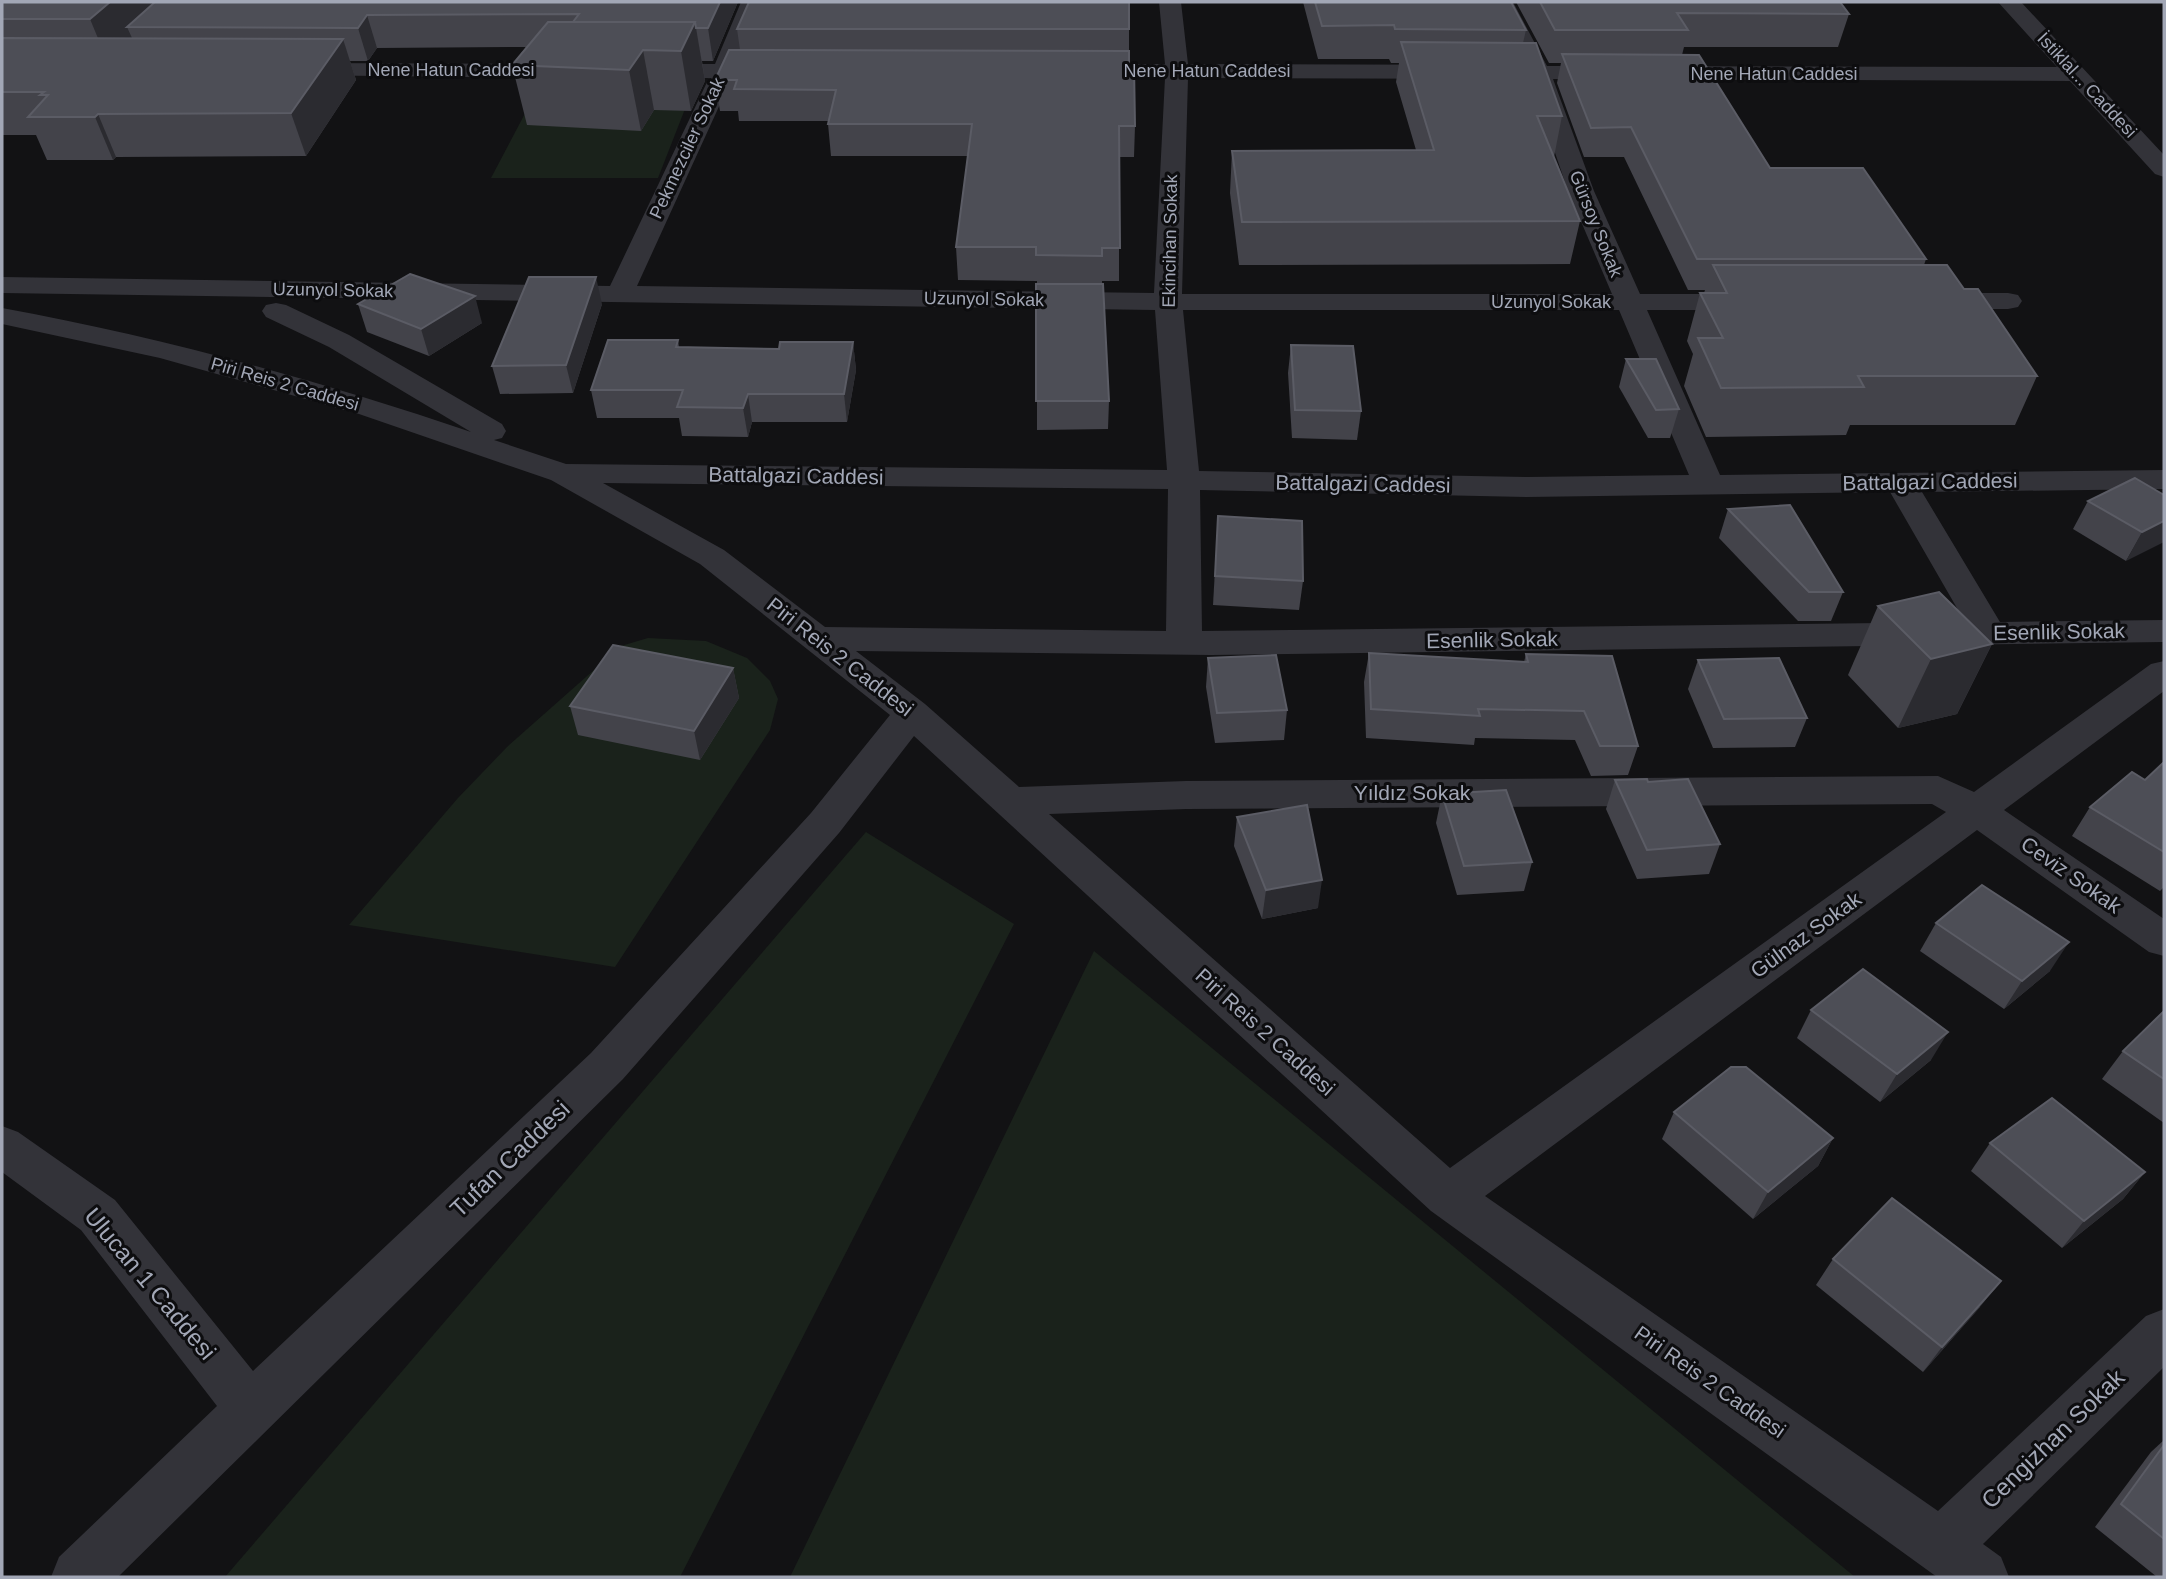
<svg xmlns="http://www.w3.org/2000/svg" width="2166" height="1579" font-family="Helvetica,sans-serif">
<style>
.green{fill:#1a221b}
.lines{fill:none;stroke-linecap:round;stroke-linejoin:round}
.minor{fill:#333339;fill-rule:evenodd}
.wall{fill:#43434a}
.shaded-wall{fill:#2b2b30}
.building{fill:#4d4e56;stroke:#5b5c65;stroke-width:2}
.labels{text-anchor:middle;stroke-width:6;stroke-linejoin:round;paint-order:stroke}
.far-street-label{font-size:18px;fill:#a2a7b6;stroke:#0d0d0f}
.street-label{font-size:21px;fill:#a2a7b6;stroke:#0d0d0f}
.near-street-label{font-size:24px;fill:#a2a7b6;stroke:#0d0d0f}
</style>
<rect width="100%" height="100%" fill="#121214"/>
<g class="green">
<polygon points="540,85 694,86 658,178 491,178"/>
<polygon points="648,638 706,641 747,658 770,681 778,699 770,730 615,967 349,925 458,798 507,747 621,646"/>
<polygon points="866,832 1014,924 680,1577 225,1577"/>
<polygon points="1094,951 1855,1577 790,1577"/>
</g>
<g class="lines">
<g class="minor">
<path d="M741 2H763L738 64 780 66 783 71 780 76 732 78 637 286 1154 293 1165 78H1080L1072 76 1069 71 1072 66 1080 64H1165L1159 2H1181L1188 64 1524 65 1491 2H1513L1547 66 2057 67 1998 2H2021L2164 155V177L2155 174 2070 81 1553 79 1594 191 1640 294H1750L1760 296 1764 302 1760 308 1750 310H1647L1720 475 2164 470V489L1922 492 2000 622 2164 620V642L1211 655 856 651 925 704 1019 787 1186 781 1938 776 1974 792 2151 664 2164 661V691L2004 810 2164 919V956L2149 952 1977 830 1485 1196 1938 1511 2146 1316 2164 1309V1367L1983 1544 2001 1557 2009 1577H1937L1431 1211 914 736 839 833 623 1079 118 1577H51L59 1557 217 1406 81 1230 2 1172V1126L18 1132 115 1200 253 1371 591 1053 811 813 890 715 700 564 551 480 359 414 160 358 2 324V308C161 337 317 380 471 432L329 347 266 317 262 311 266 305 276 303 286 305 349 335 502 424 506 431 502 438 494 440 566 464 1167 470 1155 310 2 293V277L610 286 709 78H650L642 76 639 71 642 66 650 64H715ZM1188 78 1530 79 1568 191 1612 294H1182ZM1183 310H1619L1689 475 1527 477 1199 471ZM603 483 1168 489 1166 631 825 627 724 550ZM1200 490 1527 497 1890 492 1965 622 1202 631ZM1932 804 1946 812 1450 1168 1049 814 1186 809Z"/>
<polygon points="300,63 565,64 573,66 576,71 573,76 565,78 292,75 289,70 292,65"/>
<polygon points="1933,293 2008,293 2018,295 2022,301 2018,307 2008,309 1933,309 1923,307 1919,301 1923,295"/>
</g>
</g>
<g class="wall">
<polygon points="2,2 738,2 713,61 702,61 705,81 691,111 654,110 641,131 527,125 512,65 526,47 377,48 368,61 350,61 356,80 306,156 116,157 113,160 47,160 36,135 2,135"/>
<polygon points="1129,2 1129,66 1135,126 1134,157 1119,157 1119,281 1102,281 1109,401 1108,429 1037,430 1037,281 958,280 956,247 968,156 831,156 828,124 828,121 739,121 738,111 720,111 715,80 740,50 737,29"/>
<polygon points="1303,2 1511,2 1526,30 1523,43 1562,116 1554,157 1580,221 1570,264 1239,265 1230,193 1232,151 1416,150 1396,82 1399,63 1391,63 1389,59 1318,59"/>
<polygon points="1516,2 1840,2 1849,14 1838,47 1684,47 1682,55 1770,168 1926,259 1924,265 1964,289 2037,376 2015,425 1850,425 1846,435 1706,437 1684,386 1693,354 1687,341 1700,293 1704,293 1705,290 1688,290 1624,157 1584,157 1557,83 1561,63 1549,63"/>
<polygon points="358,304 482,323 429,356 367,332"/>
<polygon points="602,304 573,393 500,394 492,366"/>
<polygon points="678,340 679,347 779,349 853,342 856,370 847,422 752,422 748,437 682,436 679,418 597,418 591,390"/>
<polygon points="1291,345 1361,411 1357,440 1292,438 1288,373"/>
<polygon points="1626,359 1679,409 1670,438 1648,438 1619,387"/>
<polygon points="2164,495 2126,561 2073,529 2088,501"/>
<polygon points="1728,509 1843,592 1831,621 1798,621 1719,538"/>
<polygon points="1218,516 1303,581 1299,610 1213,605"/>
<polygon points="1878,606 1992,644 1957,714 1898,728 1848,675"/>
<polygon points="1369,653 1524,662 1526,654 1638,746 1628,775 1591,776 1575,740 1475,738 1474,745 1366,738 1364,682"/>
<polygon points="1208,658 1287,710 1284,740 1215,743 1206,687"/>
<polygon points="1698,660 1807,718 1795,747 1713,748 1688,689"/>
<polygon points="733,668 739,698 700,760 578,735 570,706"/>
<polygon points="2164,762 2164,887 2160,891 2072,836 2090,807 2145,780"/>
<polygon points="1615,780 1648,782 1720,844 1709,874 1637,879 1606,809"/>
<polygon points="1442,794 1532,862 1524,891 1457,895 1436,823"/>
<polygon points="1237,817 1318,908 1262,919 1234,846"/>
<polygon points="1936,923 2050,971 2004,1009 1920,951"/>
<polygon points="1811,1010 1931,1060 1880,1102 1797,1038"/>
<polygon points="2164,1011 2164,1123 2102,1079 2123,1051"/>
<polygon points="1674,1112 1833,1138 1818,1166 1753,1219 1662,1139"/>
<polygon points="1990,1143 2145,1172 2123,1199 2062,1248 1971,1171"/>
<polygon points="1833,1259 1980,1307 1923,1372 1816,1285"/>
<polygon points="2164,1440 2164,1577 2157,1577 2095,1527 2151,1452"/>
</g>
<g class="shaded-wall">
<polygon points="110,2 171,2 127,27 132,38 107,60 90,19"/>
<polygon points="720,2 738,2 713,61 708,28"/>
<polygon points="367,15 377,48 368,61 358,28"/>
<polygon points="695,22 705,81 691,111 681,51"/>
<polygon points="343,39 356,80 306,156 291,113"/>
<polygon points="643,50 654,110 641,131 629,70"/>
<polygon points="98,114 116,157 113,160 95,117"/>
<polygon points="596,277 602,304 573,393 566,365"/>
<polygon points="475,296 482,323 429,356 421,329"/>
<polygon points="853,342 856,370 847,422 844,394"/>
<polygon points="748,394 752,422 748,437 743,408"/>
<polygon points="2164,521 2164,542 2126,561 2142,532"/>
<polygon points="1992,644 1957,714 1898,728 1931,659"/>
<polygon points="733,668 739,698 700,760 694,731"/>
<polygon points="1322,880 1318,908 1262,919 1266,890"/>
<polygon points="2069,942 2050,971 2004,1009 2022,981"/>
<polygon points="1948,1032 1931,1060 1880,1102 1897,1074"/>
<polygon points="1833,1138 1818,1166 1753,1219 1768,1192"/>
<polygon points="2145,1172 2123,1199 2062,1248 2084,1221"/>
<polygon points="2001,1281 1980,1307 1923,1372 1942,1347"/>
</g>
<g class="building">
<polygon points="2,2 110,2 90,19 2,19"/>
<polygon points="155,2 720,2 708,28 696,28 695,22 573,22 579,14 367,15 358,28 127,27"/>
<polygon points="749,2 1129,2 1129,29 737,29"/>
<polygon points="1315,2 1511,2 1526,30 1395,29 1394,25 1322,26"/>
<polygon points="1540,2 1840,2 1849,14 1677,13 1688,30 1555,30"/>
<polygon points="548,22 695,22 681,51 643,50 629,70 512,65"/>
<polygon points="2,38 343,39 291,113 98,114 95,117 28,117 48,95 40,95 44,92 2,92"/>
<polygon points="1401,42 1536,43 1562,116 1537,116 1580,221 1242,222 1232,151 1434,150"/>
<polygon points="729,50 1129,51 1129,66 1134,66 1135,126 1119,126 1120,248 1102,248 1102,256 1036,255 1036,247 956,247 972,124 828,124 836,90 734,89 737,80 715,80"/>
<polygon points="1562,54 1699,55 1770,168 1863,168 1926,259 1697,259 1631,127 1591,128"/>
<polygon points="1713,265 1947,265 1964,289 1978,289 2037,376 1858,376 1864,387 1721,388 1698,338 1723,338 1700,293 1727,293"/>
<polygon points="410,274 475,296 421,329 358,304"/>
<polygon points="529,277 596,277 566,365 492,366"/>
<polygon points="1036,284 1103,284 1109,401 1036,401"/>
<polygon points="608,340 678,340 676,347 779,349 780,342 853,342 844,394 748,394 743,408 677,407 683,390 591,390"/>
<polygon points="1291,345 1353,346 1361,411 1295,410"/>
<polygon points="1626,359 1656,359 1679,409 1656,410"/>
<polygon points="2135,478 2164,495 2164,521 2142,532 2088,501"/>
<polygon points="1790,505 1843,592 1809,592 1728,509"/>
<polygon points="1218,516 1302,521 1303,581 1215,576"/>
<polygon points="1939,592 1992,644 1931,659 1878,606"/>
<polygon points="613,645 733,668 694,731 570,706"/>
<polygon points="1369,653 1528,662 1526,654 1612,656 1638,746 1600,746 1584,711 1478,709 1480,716 1371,709"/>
<polygon points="1276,655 1287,710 1217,713 1208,658"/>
<polygon points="1779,658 1807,718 1724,719 1698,660"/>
<polygon points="2164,762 2164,852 2090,807 2132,772 2145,780"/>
<polygon points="1647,779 1648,782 1688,779 1720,844 1647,850 1615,780"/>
<polygon points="1506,790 1532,862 1464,866 1442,794"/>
<polygon points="1307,805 1322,880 1266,890 1237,817"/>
<polygon points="1982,885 2069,942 2022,981 1936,923"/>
<polygon points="1863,969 1948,1032 1897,1074 1811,1010"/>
<polygon points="2164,1011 2164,1079 2123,1051"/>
<polygon points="1731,1067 1746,1067 1833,1138 1768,1192 1674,1112"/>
<polygon points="2052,1098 2145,1172 2084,1221 1990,1143"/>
<polygon points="1892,1198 2001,1281 1942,1347 1833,1259"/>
<polygon points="2164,1445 2164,1539 2121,1504"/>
</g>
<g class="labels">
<g class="far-street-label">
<text x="451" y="76">Nene Hatun Caddesi</text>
<text x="1207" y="77">Nene Hatun Caddesi</text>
<text x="1774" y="80">Nene Hatun Caddesi</text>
<text transform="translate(2087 85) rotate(47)" y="6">İstiklal... Caddesi</text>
<text transform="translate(687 148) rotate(-65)" y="6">Pekmezciler Sokak</text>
<text transform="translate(1596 224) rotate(68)" y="6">Gürsoy Sokak</text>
<text transform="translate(1170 241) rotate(-89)" y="6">Ekincihan Sokak</text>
<text transform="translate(333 290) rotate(1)" y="6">Uzunyol Sokak</text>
<text transform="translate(984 299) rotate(1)" y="6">Uzunyol Sokak</text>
<text x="1551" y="308">Uzunyol Sokak</text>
<text transform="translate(285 384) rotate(16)" y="6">Piri Reis 2 Caddesi</text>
</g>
<g class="street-label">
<text transform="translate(796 476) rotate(1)" y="7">Battalgazi Caddesi</text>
<text transform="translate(1930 482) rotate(-1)" y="7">Battalgazi Caddesi</text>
<text transform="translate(1363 484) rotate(1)" y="7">Battalgazi Caddesi</text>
<text transform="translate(2059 632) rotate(-1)" y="7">Esenlik Sokak</text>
<text transform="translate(1492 640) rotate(-1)" y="7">Esenlik Sokak</text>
<text transform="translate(840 657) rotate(38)" y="7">Piri Reis 2 Caddesi</text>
<text x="1412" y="800">Yıldız Sokak</text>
<text transform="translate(2071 875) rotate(35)" y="7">Ceviz Sokak</text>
<text transform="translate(1806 935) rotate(-36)" y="7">Gülnaz Sokak</text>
<text transform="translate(1265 1032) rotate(42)" y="7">Piri Reis 2 Caddesi</text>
<text transform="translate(1710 1382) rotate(35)" y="7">Piri Reis 2 Caddesi</text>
</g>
<g class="near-street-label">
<text transform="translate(510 1159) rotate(-44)" y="8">Tufan Caddesi</text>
<text transform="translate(150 1284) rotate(50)" y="8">Ulucan 1 Caddesi</text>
<text transform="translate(2053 1439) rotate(-44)" y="8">Cengizhan Sokak</text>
</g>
</g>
<rect width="2166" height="1579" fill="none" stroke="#a2a7b6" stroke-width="7"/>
</svg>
